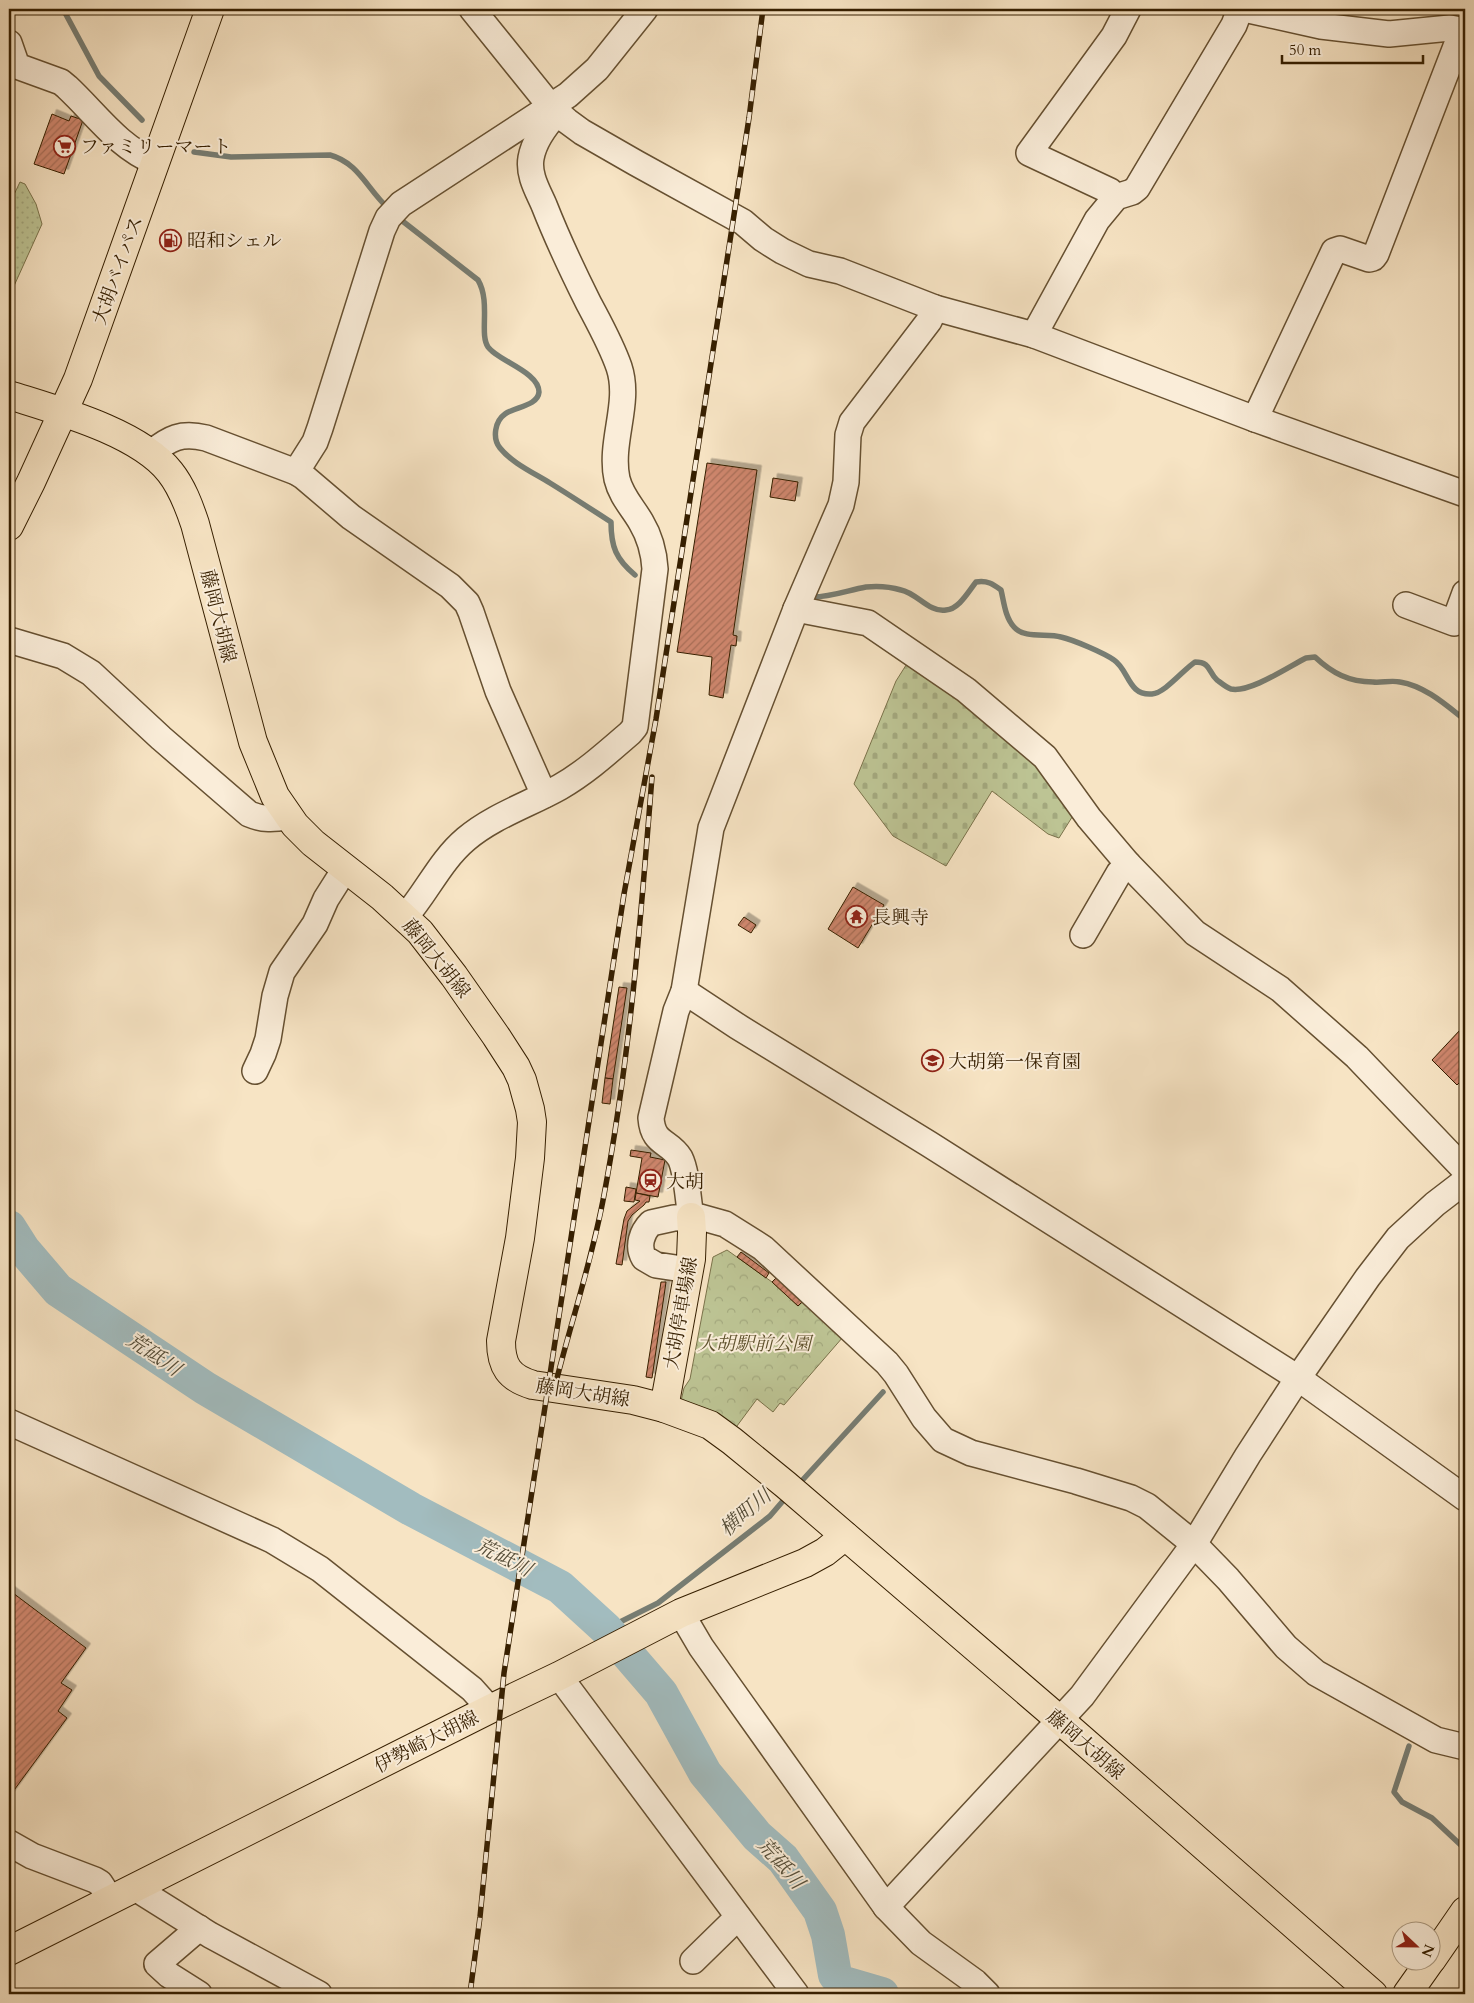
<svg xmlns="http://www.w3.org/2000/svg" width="1474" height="2003" font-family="Cardo,'Noto Serif JP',serif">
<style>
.grass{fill:url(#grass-dots);stroke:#7a724a}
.cemetery{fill:url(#cemetery-stones);stroke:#7a724a}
.park{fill:url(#park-crowns);stroke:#7a724a}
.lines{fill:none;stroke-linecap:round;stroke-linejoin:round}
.stream{stroke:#777d73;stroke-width:5.5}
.river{stroke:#a2bcbf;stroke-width:34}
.building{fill:url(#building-hatch);stroke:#361f00;filter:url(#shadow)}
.minor-casing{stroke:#665031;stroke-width:28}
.major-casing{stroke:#361f00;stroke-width:30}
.minor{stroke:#faedd9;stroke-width:25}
.major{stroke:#f7e4c4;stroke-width:28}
.rail-casing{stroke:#361f00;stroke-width:5.5}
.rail{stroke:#faedd9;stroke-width:4;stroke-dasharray:11;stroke-linecap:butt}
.labels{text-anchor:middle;stroke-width:4;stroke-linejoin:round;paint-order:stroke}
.poi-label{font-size:19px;fill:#361f00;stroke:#faedd9;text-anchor:start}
.street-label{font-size:19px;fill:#361f00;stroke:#faedd9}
.park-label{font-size:19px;font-style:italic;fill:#5e512c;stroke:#faedd9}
.water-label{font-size:20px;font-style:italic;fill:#564e39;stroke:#faedd9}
</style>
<defs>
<pattern id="grass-dots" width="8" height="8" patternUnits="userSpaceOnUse" patternTransform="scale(1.25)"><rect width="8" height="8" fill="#bdc494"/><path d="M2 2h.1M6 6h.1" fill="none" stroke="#a3a87e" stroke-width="1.8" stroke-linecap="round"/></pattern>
<pattern id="cemetery-stones" width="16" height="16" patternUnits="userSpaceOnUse" patternTransform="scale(1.25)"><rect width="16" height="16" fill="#bdc494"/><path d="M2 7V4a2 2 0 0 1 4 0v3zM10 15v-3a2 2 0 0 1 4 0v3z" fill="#a3a87e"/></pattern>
<pattern id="park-crowns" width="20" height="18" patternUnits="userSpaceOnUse" patternTransform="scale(1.25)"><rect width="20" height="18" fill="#bdc494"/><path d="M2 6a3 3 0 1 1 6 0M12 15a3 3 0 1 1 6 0" fill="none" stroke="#a3a87e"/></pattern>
<pattern id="building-hatch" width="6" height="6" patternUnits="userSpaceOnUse" patternTransform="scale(1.25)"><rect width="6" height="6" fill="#ce866d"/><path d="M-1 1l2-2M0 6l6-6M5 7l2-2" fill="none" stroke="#a86d57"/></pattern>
<filter id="shadow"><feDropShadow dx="4.5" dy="-4.5" stdDeviation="0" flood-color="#0004"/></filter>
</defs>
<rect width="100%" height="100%" fill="#f7e4c4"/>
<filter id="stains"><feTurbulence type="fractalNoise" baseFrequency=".004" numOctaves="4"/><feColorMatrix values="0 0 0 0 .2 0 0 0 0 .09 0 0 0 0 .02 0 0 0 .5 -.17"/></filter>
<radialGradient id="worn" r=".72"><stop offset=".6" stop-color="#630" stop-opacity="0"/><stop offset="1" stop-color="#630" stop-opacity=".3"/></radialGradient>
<polygon class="grass" points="20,182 25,184 36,204 42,224 9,297 9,205"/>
<polygon class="cemetery" points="908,662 961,698 1037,763 1074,814 1059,838 1048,834 992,791 946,866 893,836 854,784 896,681"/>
<polygon class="park" points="727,1250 772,1282 798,1306 804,1301 843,1337 784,1405 780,1403 773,1412 757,1399 734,1430 681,1401 684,1388 690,1379 713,1257"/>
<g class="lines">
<g class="stream">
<polyline points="63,9 99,76 142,120"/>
<path d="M194 152 231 157 330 155C359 163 367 189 388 208"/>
<path d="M396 216 478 280C491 302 479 334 488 347 498 361 539 372 539 392 538 406 514 407 505 414 495 421 492 438 500 448 512 463 534 473 550 483 571 496 591 509 611 522 611 547 616 559 635 575"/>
<path d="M813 597C831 597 849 590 866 587 876 586 891 587 901 590 917 593 929 613 946 610 959 609 968 592 976 582 987 580 993 584 1001 590 1004 602 1005 617 1014 627 1024 639 1047 633 1061 637 1074 640 1104 653 1114 660 1129 670 1128 696 1152 694 1165 693 1183 670 1195 662 1211 662 1208 672 1217 680 1221 683 1227 688 1231 689 1250 693 1288 667 1306 658L1315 657C1332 673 1349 682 1373 682 1382 683 1391 680 1400 682 1425 686 1446 705 1465 720"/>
<polyline points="798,1485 883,1392"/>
<polyline points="606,1629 658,1603 770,1516 788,1495"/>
<polyline points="1409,1746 1394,1792 1402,1802 1432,1818 1465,1849"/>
</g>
<polyline class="river" points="9,1227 23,1249 58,1290 205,1388 411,1509 560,1587 606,1629 661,1693 705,1773 757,1836 783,1859 820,1911 828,1935 835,1975 841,1982 882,1994"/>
</g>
<g class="building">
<polygon points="52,114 69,121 71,116 83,120 64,174 34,164"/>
<polygon points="707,463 757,470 733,635 737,636 736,646 731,645 723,698 709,695 712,657 677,652"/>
<polygon points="773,478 798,482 795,501 770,497"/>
<polygon points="853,887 884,905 858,948 828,929"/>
<polygon points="744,917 756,925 751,933 738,925"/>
<polygon points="619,987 627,988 613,1079 605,1078"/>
<polygon points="1461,1029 1465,1033 1465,1077 1457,1085 1432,1060"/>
<polygon points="605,1078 613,1079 610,1104 602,1103"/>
<polygon points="631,1150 651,1153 650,1157 665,1160 658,1197 636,1193 642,1158 630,1156"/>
<polygon points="626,1187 636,1189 634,1202 624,1201"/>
<polygon points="636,1193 650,1196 649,1202 646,1202 644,1205 632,1215 628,1221 622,1265 616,1264 624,1219 627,1211 640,1201 635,1200"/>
<polygon points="741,1252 769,1273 766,1278 737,1257"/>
<polygon points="776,1278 802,1302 798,1306 772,1282"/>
<polygon points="661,1282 666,1282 652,1378 646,1377"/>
<polygon points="9,1590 86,1648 61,1683 72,1690 58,1711 67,1718 9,1797"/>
</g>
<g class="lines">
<defs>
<g id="minor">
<polyline points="472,9 551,107 567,121 582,132 636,163 743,222 763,239 782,251 809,264 840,271 935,308 1034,335 1255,419 1465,494"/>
<polyline points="1244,9 1321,26 1389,34 1450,28 1465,31"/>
<path d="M9 43 17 66 61 82 67 87C96 114 118 147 155 162"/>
<polyline points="1116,197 1110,191 1029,153 1114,36 1128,9"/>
<polyline points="1034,335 1097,220 1116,197 1132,192 1137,188 1234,25 1240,9"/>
<polyline points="1255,419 1334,251 1340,249 1369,259 1373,258 1376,254 1462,31"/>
<path d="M151 453C170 438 181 432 206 438L296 472 304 477 351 517 450 586 467 603 471 612 498 691 544 795"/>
<polyline points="296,472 315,442 320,428 382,231 388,218 401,204 568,95 597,69 645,9"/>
<polyline points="1406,605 1454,623 1465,593"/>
<polyline points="796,609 868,623 966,690 1045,757 1089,818 1128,864 1195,933 1280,989 1357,1057 1465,1170"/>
<path d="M9 640 63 656 91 673 161 738 249 814C263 820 274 819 288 817"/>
<path d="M405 917C427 892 440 861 466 839 493 816 530 804 560 787 586 772 608 752 630 733L635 727 655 569C654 552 650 537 641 522 633 508 621 496 617 479 609 442 631 403 619 367 611 344 599 323 588 302 572 270 557 238 544 205 538 191 528 175 531 158 534 141 545 126 557 113"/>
<polyline points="1083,935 1119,873 1128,864"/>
<polyline points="684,991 737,1026 929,1144 1298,1378 1465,1498"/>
<polyline points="255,1071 263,1054 268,1039 275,996 282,972 315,924 326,899 345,869"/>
<path d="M691 1217C688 1201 687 1172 680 1158 669 1140 653 1145 651 1118L676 1011 684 991 711 828 796 609 841 505 846 482 848 435 852 422 929 321 935 308"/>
<path d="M689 1270 656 1265 644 1258C637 1246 642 1232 651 1223L674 1218 700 1217 725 1224 763 1248 887 1363 896 1374 924 1418 943 1440 971 1453 1076 1481 1131 1498 1147 1506 1194 1544 1228 1579 1286 1647 1316 1673 1436 1740 1465 1747"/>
<polyline points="9,1422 272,1540 320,1569 472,1689 490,1709"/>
<polyline points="681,1613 701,1647 886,1907 921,1943 975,1982 987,1994"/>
<polyline points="559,1676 796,1994"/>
<polyline points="9,1843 32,1856 95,1880 100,1883 111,1900"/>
<polyline points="135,1888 210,1935 319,1994"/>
<polyline points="886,1907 1082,1696 1194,1544 1248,1455 1298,1378 1368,1277 1398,1238 1435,1204 1465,1181"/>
<polyline points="199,1928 157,1964 169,1975 199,1994"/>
<polyline points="693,1961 738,1917"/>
</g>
<g id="major">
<path d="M9 395C56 410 139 432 170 472 182 487 189 506 195 524L253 742 275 796 295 825 313 843 382 897 420 932 454 976 496 1036 516 1067 522 1080 530 1109 532 1122 530 1158 520 1238 501 1341C501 1366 509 1378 533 1385L633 1400 664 1408 710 1425 732 1441 786 1485 1061 1721 1373 1994"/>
<polyline points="9,526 31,482 78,379 210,9"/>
<polyline points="664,1408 691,1259 692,1232 691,1217"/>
<polyline points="9,1951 490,1709 559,1676 681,1613 805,1563 825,1552 845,1536"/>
<polyline points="1432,1959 1465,1911"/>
<polyline points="1407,1994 1431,1960"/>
</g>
</defs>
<use href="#minor" class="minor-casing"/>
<use href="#major" class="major-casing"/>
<use href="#minor" class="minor"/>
<use href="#major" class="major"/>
<defs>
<g id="rail">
<path d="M554 1390C570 1325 592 1261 604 1195 630 1057 641 917 652 777"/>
<polyline points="470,1994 480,1917 504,1673 624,894 656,719 749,118 763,9"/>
</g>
</defs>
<use href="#rail" class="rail-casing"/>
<use href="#rail" class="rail"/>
</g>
<defs>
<symbol id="supermarket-ring" viewBox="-11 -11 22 22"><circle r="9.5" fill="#faedd9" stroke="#8f2418" stroke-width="1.5"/><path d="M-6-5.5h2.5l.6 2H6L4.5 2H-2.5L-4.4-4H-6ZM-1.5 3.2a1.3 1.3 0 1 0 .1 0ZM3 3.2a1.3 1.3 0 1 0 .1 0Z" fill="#8f2418"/></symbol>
<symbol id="fuel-ring" viewBox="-11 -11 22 22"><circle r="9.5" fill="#faedd9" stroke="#8f2418" stroke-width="1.5"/><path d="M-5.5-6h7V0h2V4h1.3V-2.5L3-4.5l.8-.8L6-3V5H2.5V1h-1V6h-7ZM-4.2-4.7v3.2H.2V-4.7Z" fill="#8f2418"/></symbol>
<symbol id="temple-ring" viewBox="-11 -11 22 22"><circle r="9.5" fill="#faedd9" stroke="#8f2418" stroke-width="1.5"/><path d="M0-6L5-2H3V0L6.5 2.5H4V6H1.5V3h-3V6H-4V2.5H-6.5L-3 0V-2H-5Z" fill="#8f2418"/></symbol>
<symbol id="school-ring" viewBox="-11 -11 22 22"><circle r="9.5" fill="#faedd9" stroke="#8f2418" stroke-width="1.5"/><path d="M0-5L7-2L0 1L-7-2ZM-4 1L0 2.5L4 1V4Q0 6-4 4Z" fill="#8f2418"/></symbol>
<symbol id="station-ring" viewBox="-11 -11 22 22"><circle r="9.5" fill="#faedd9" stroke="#8f2418" stroke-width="1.5"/><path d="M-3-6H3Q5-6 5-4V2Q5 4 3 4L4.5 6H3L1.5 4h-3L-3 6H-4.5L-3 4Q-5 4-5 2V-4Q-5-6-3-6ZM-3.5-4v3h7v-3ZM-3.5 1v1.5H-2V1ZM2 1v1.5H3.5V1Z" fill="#8f2418"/></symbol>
</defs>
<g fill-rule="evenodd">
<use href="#supermarket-ring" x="52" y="134" width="25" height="25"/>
<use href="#fuel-ring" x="158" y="228" width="25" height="25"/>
<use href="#temple-ring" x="844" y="904" width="25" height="25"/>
<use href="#school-ring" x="920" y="1048" width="25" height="25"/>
<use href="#station-ring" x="638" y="1168" width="25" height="25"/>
</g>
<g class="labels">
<g class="poi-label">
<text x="80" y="153">ファミリーマート</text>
<text x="187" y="247">昭和シェル</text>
<text x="872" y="924">長興寺</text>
<text x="948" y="1068">大胡第一保育園</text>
<text x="666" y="1188">大胡</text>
</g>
<g class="street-label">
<text transform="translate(117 270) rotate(-70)" y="7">大胡バイパス</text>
<text transform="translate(219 616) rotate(76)" y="7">藤岡大胡線</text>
<text transform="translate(437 958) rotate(51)" y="7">藤岡大胡線</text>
<text transform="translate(680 1313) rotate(-80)" y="7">大胡停車場線</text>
<text transform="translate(583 1392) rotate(9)" y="7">藤岡大胡線</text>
<text transform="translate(426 1741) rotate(-27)" y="7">伊勢崎大胡線</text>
<text transform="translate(1086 1744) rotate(41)" y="7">藤岡大胡線</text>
</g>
<g class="park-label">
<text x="754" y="1350">大胡駅前公園</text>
</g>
<g class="water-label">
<text transform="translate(154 1354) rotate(34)" y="7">荒砥川</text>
<text transform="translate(745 1512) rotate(-41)" y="7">横町川</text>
<text transform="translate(504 1557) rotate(27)" y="7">荒砥川</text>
<text transform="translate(781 1863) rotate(49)" y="7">荒砥川</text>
</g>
</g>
<rect width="1474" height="2003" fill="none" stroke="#f7e4c4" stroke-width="30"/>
<rect x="10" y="10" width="1454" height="1983" fill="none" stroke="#361f00" stroke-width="2.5"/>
<rect x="15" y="15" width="1444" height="1973" fill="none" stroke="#361f00"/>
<g transform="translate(1416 1946) rotate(112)"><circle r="24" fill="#faedd9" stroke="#ac9b82"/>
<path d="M0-4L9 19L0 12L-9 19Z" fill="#8f2418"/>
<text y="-8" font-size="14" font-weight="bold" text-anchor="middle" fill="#361f00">N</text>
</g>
<path d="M1282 55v8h141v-8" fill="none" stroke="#361f00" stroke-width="2.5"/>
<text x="1289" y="55" font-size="15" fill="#361f00" stroke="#faedd9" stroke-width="4" paint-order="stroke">50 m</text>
<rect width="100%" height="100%" filter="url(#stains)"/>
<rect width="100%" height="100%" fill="url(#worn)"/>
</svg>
